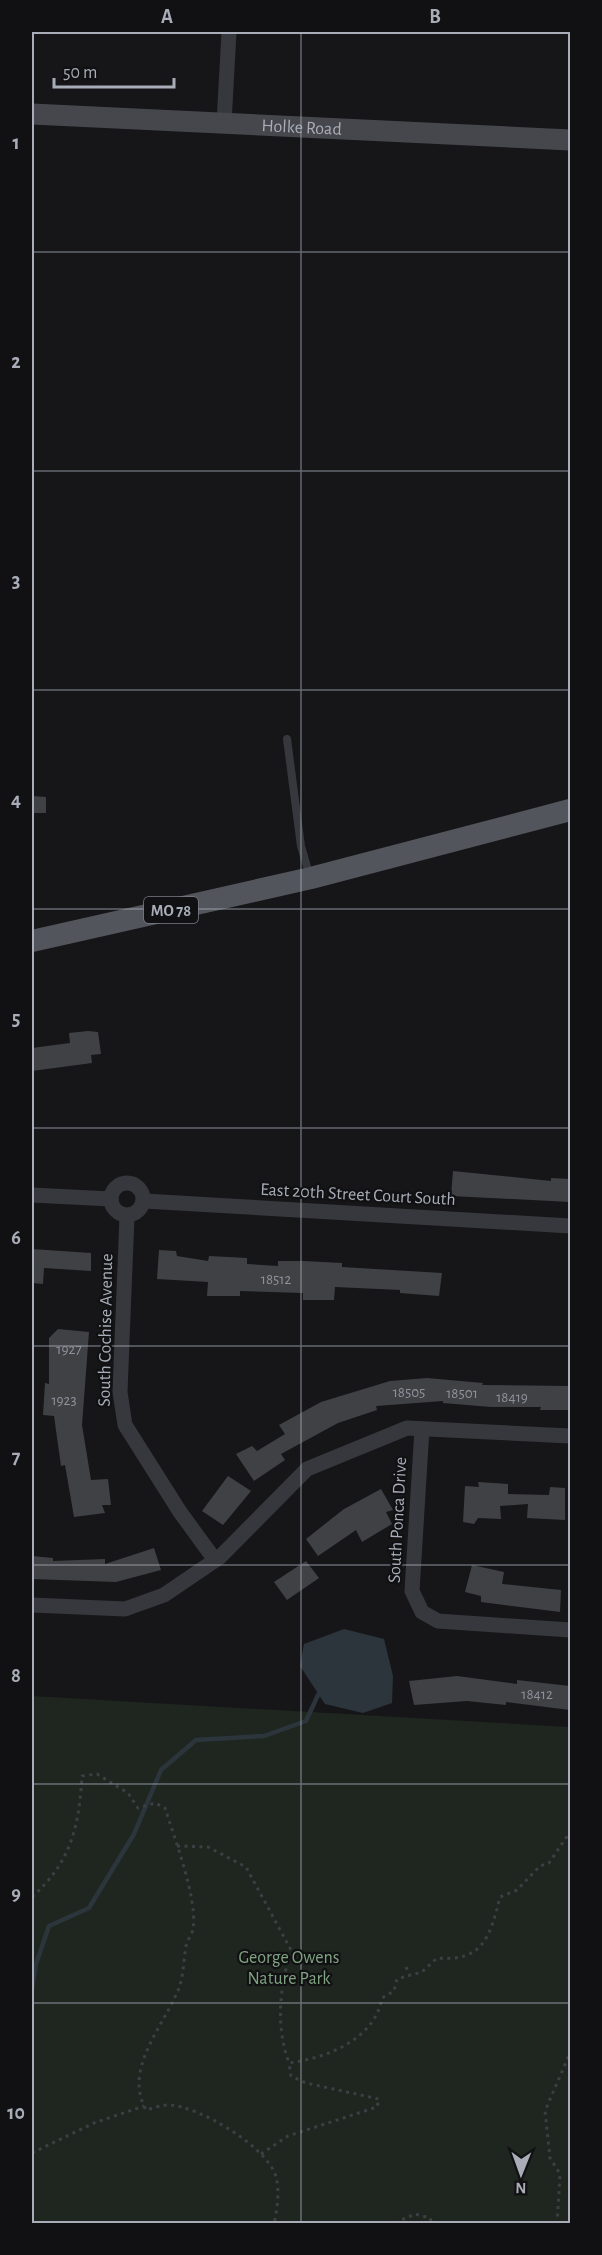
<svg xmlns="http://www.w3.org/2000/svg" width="602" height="2255" font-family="'Alegreya Sans',sans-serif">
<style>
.green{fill:#1e261f}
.water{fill:#2c353c}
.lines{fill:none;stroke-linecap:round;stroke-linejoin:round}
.stream{stroke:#2c353c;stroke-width:4.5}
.building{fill:#404145}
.path{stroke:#3d3f44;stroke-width:3;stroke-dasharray:3 4.5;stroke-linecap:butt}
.lane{stroke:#37383d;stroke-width:8}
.street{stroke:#37383d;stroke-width:15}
.secondary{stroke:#45474d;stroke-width:21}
.primary{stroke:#53555c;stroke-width:22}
.grid{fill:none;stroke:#a8adb8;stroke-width:1.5;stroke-opacity:0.55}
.labels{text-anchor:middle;stroke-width:4.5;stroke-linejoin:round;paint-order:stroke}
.number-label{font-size:15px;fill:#8e929b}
.shield{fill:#111113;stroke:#7b7e86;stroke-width:1.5}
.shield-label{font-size:16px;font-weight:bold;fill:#a8adb8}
.street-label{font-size:18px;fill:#a8adb8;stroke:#111113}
.park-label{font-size:18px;fill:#7fa381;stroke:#111113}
.neatline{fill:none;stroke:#a8adb8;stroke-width:2}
.grid-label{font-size:20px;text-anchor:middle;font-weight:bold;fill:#a8adb8}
</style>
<rect width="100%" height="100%" fill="#161618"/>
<polygon class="green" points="32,1696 570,1727 570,2223 32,2223"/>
<polygon class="water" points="344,1629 384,1639 393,1676 392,1703 363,1713 325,1704 300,1666 304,1644"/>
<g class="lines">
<polyline class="stream" points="32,1989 36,1964 49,1926 89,1908 134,1834 161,1770 196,1740 264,1736 306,1721 318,1695"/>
</g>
<g class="building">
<polygon points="32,796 46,797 46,813 32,813"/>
<polygon points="88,1031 98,1032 101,1054 91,1055 92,1063 32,1071 32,1048 70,1043 69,1033"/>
<polygon points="453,1171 551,1181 551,1178 570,1179 570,1202 451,1196"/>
<polygon points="32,1249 91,1253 91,1271 44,1268 43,1284 32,1283"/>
<polygon points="159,1250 176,1251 177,1256 208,1261 209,1256 247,1258 247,1264 278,1266 278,1261 304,1261 342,1263 342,1267 442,1273 439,1296 400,1293 400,1290 335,1287 334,1300 303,1300 303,1293 240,1291 240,1296 207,1296 208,1282 157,1279"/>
<polygon points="58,1329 89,1332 82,1425 91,1480 108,1479 111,1505 102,1505 105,1513 74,1517 65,1465 61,1466 54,1416 43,1415 45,1383 49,1384 49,1338"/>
<polygon points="427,1378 483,1383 482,1385 570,1386 570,1410 540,1410 541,1407 491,1407 443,1403 443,1401 376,1406 377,1410 338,1423 281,1454 285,1460 254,1481 236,1454 252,1446 257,1451 285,1434 279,1425 321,1402 390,1381"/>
<polygon points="228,1476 251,1491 223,1525 202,1511"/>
<polygon points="478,1482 508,1484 508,1494 549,1495 550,1487 565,1488 565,1520 527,1518 528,1504 500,1506 501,1519 478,1518 474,1524 463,1522 465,1486 479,1487"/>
<polygon points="381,1489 393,1510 386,1512 392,1524 362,1542 356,1530 318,1556 306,1539 344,1509"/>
<polygon points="154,1548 161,1570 116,1582 32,1579 32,1556 53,1558 53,1561 105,1559 105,1564"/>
<polygon points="306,1561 319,1578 287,1600 274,1582"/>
<polygon points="472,1565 504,1572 502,1584 561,1590 560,1612 481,1602 481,1596 465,1592"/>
<polygon points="457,1676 517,1684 517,1680 570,1686 570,1710 506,1702 506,1705 467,1701 414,1705 409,1681"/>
</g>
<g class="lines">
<g class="path">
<path d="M177 1846 208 1847 246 1867 291 1950C280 1987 275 2025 289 2063 327 2058 375 2039 382 1998L394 1991 397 1979 422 1972 437 1958C483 1962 490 1937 500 1897L517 1890 540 1866 549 1863 570 1832"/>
<path d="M32 1897C71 1862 79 1827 82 1776L97 1774 128 1793 138 1808 155 1803 165 1808C174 1837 198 1899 193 1929 192 1935 187 1940 186 1946 183 1962 184 1980 176 1995 160 2030 124 2071 146 2110 153 2108 162 2105 169 2105 199 2106 268 2147 276 2177 280 2191 277 2210 274 2224"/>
<polyline points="406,1967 410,1976"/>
<polyline points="32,2153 94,2123 144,2106"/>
<polyline points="261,2154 288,2136 377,2107 379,2099 306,2083 291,2076 289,2063"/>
<polyline points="328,2224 395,2223 415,2214 430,2218 432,2224"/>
<polyline points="557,2224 560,2174 550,2158 545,2111 570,2053"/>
</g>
<polyline class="lane" points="287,739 301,846 310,877"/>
<g class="street">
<polyline points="224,123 229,32"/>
<circle cx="127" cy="1199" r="16"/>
<polyline points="32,1195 111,1199"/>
<polyline points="144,1201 570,1226"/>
<polyline points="127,1216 120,1392 125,1425 180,1512 215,1560"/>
<polyline points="422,1429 412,1591 422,1612 438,1621 570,1630"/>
<polyline points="32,1605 125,1609 164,1595 220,1557 307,1469 407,1428 570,1436"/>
</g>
<path class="secondary" id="s1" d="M32 114 570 140"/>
<polyline class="primary" points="32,941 311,878 570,810"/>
</g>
<path class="grid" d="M301 32V2224M32 252H570M32 471H570M32 690H570M32 909H570M32 1128H570M32 1346H570M32 1565H570M32 1784H570M32 2003H570"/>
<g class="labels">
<g class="number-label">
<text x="276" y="1284">18512</text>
<text x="69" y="1354">1927</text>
<text x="409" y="1397">18505</text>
<text x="462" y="1398">18501</text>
<text x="512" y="1402">18419</text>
<text x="64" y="1405">1923</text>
<text x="537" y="1699">18412</text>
</g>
<rect class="shield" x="144" y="897" width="54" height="26" rx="4.5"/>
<g class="shield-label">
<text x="171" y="916">MO 78</text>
</g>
<g class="street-label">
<text dy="6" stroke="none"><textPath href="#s1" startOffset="270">Holke Road</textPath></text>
<text transform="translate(358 1194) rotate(3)" y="6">East 20th Street Court South</text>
<text transform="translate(105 1330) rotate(-89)" y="6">South Cochise Avenue</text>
<text transform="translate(397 1520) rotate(-87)" y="6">South Ponca Drive</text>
</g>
<g class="park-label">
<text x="289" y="1963">George Owens<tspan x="289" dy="21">Nature Park</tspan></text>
</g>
</g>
<rect width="602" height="2255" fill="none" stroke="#111113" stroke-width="66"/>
<g transform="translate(521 2174) rotate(181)" stroke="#111113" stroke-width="4.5" paint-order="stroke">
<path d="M0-4.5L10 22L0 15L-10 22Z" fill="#a8adb8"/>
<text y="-9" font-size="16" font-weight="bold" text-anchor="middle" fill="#a8adb8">N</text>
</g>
<path d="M54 78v9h120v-9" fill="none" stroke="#a8adb8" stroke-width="3"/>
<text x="63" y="78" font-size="18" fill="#a8adb8" stroke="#111113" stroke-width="4.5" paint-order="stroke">50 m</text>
<rect x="33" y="33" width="536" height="2189" class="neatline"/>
<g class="grid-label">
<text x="167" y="23">A</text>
<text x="435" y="23">B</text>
<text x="16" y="149">1</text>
<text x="16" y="368">2</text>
<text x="16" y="587">3</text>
<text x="16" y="806">4</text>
<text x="16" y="1025">5</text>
<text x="16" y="1244">6</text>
<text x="16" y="1463">7</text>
<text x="16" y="1682">8</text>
<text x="16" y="1900">9</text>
<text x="16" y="2119">10</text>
</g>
</svg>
